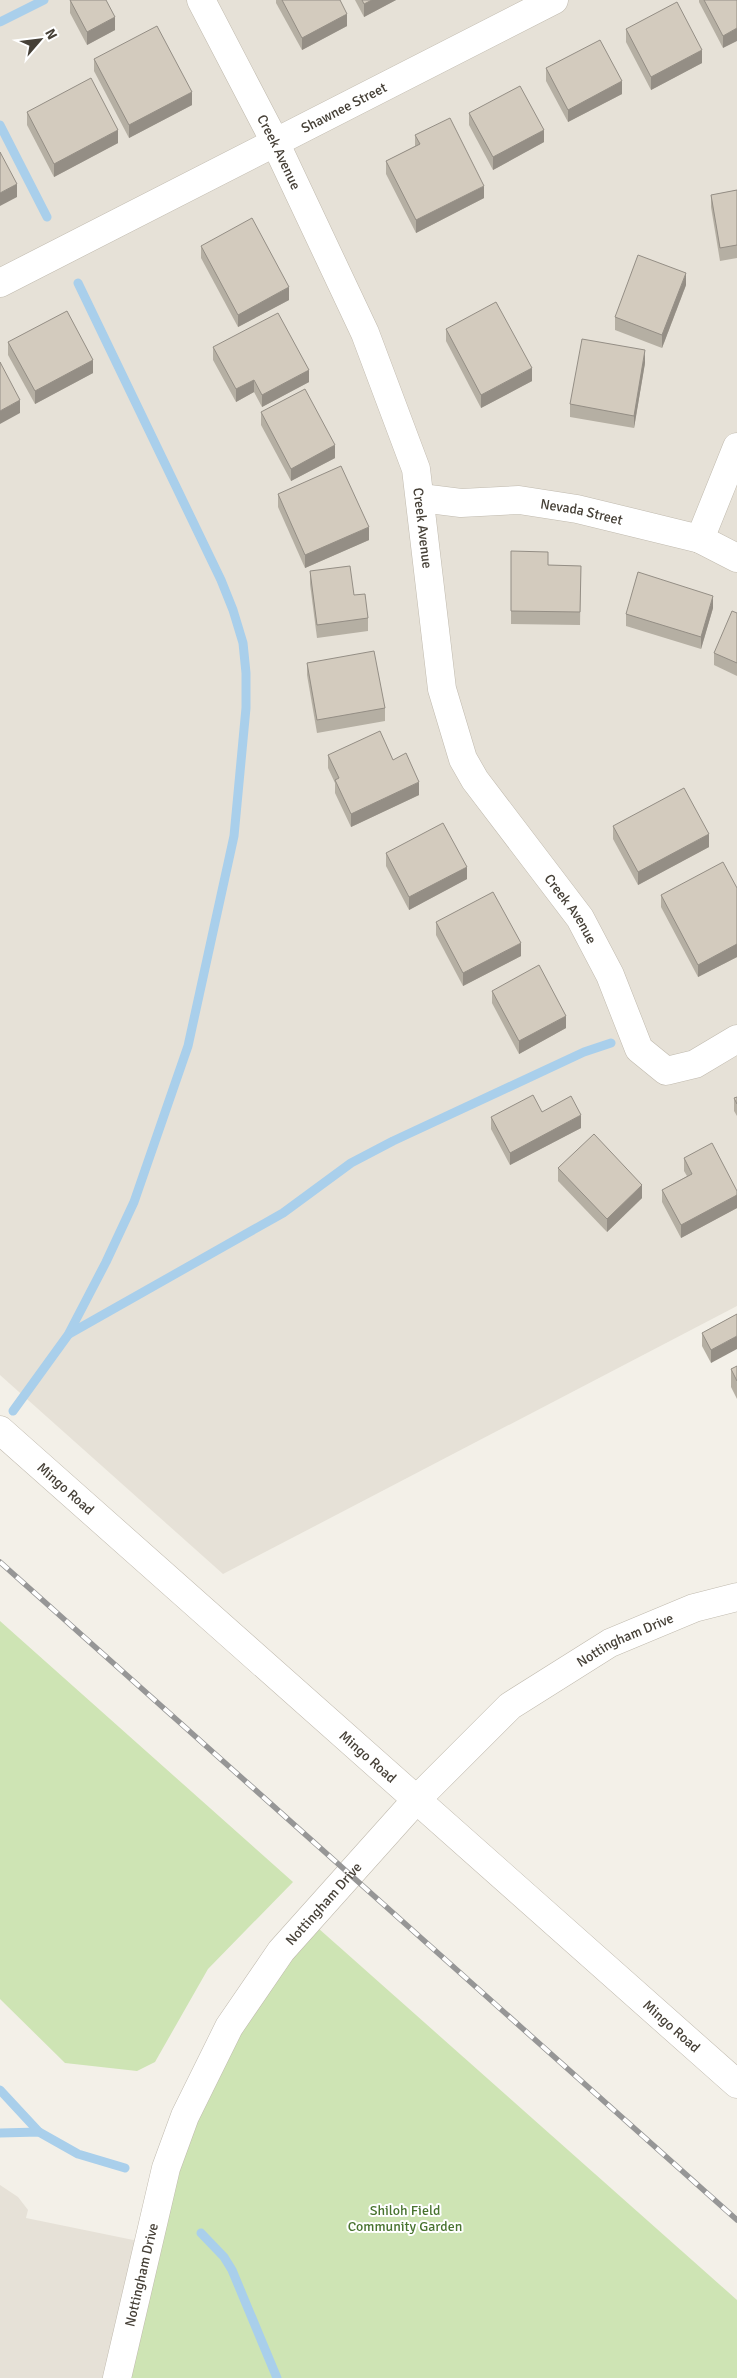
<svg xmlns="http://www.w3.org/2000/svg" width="737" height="2378" font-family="Signika,sans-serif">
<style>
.residential{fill:#e6e1d7}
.green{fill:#cee4b4}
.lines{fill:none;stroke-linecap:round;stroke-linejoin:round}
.stream{stroke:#a9cfeb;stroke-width:9}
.minor-casing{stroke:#c0baae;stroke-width:29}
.tertiary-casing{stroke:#c0baae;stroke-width:29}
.minor{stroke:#fff;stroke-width:28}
.tertiary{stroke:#fff;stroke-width:28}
.rail-casing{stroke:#969696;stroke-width:5.5}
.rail{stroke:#fff;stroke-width:4;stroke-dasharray:11;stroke-linecap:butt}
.wall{fill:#b5afa3}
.shaded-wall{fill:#948e85}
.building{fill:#d3cbbe;stroke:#948e85}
.labels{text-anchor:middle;stroke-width:4;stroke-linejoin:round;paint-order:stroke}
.street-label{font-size:14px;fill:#464037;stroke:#fff}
.park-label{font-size:14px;fill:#48732f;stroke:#fff}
</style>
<rect width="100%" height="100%" fill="#f3f0e8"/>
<g class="residential">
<polygon points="0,0 737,0 737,1306 223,1574 0,1375"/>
<polygon points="0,2185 18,2197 28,2210 26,2218 148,2243 117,2378 0,2378"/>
</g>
<g class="green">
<polygon points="0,1621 293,1882 208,1969 155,2062 137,2071 65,2063 0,1999"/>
<polygon points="309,1920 737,2300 737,2378 117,2378 185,2116"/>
</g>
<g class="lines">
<g class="stream">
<polyline points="0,22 44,0"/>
<polyline points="0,125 47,217"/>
<polyline points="69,1334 283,1213 351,1163 393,1141 584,1052 611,1043"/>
<polyline points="13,1411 68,1335 106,1262 134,1202 188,1046 234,836 246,708 246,673 243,643 233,610 221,580 78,283"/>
<polyline points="0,2090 39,2132"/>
<polyline points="0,2133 39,2132 78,2154 125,2168"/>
<polyline points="201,2233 224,2257 232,2270 277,2378"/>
</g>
<defs>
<g id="minor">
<path id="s1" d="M201 0 275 142 365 333 416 469 442 689 463 759 475 780 580 918 610 975 639 1049 666 1071 695 1064 737 1039"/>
<path id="s2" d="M0 283 554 0"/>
<path id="s3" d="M421 498 461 503 519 500 577 509 700 539 737 558"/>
<polyline points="700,539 737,447"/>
</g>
<g id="tertiary">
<path id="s4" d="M0 1430 737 2084"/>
<path id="s5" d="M117 2378 166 2168 185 2116 229 2027 281 1951 417 1799 510 1706 610 1643 694 1608 737 1597"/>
</g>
</defs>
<use href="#minor" class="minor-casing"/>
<use href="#tertiary" class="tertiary-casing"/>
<use href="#minor" class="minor"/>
<use href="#tertiary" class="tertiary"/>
<defs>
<polyline id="rail" points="0,1562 737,2220"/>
</defs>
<use href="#rail" class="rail-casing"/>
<use href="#rail" class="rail"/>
</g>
<g class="wall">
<polygon points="70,0 115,30 87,45 70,13"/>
<polygon points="276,0 340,0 347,26 302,50 276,3"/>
<polygon points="355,0 396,0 364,17"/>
<polygon points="699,0 737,0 723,48 699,2"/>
<polygon points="626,29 702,63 651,90 626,42"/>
<polygon points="94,59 192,105 129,138 94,71"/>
<polygon points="546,68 622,94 568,122 546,81"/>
<polygon points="27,112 118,143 54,177 27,125"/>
<polygon points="469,113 544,142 493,170 469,125"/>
<polygon points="415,135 484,198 416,233 386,174 386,161 415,146"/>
<polygon points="737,190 737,258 720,261 711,207 711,195"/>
<polygon points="201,246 289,300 238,327 201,258"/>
<polygon points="686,285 662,348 615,330 615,317"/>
<polygon points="446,329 532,381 481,408 446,341"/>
<polygon points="8,342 93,373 35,404 8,355"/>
<polygon points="213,347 309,382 262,407 254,392 236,402 213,360"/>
<polygon points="645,363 634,428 570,417 570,404"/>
<polygon points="261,412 335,458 291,481 261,425"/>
<polygon points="278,494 369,540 305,568 278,507"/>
<polygon points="511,551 548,565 581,566 580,625 511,624"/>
<polygon points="310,571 354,595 368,618 368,631 317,638 310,584"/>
<polygon points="713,608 701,649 626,626 626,614"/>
<polygon points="737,613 737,676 714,665 714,653"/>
<polygon points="307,663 385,708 385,721 317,733 307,675"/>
<polygon points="328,755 393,760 419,795 351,827 335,793 335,783 328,768"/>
<polygon points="613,826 709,847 638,885 613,839"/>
<polygon points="386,853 467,879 409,910 386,866"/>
<polygon points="737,888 737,957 698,977 661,907 661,895"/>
<polygon points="436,922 521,956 463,986 436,935"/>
<polygon points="492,991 566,1028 519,1054 492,1003"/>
<polygon points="737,1097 737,1116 734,1111 734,1098"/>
<polygon points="542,1112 581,1128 510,1165 491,1129 491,1117"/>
<polygon points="684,1158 737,1191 737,1208 681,1238 662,1202 662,1190 687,1176 684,1171"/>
<polygon points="558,1168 642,1198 607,1232 558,1181"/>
<polygon points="737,1314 711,1363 702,1346 702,1333"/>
<polygon points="737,1366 737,1399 731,1387 731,1369"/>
</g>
<g class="shaded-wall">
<polygon points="372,0 396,0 364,17 364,4"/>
<polygon points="347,14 347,26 302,50 302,38"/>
<polygon points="115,17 115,30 87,45 87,32"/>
<polygon points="737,28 737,41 723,48 723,36"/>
<polygon points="702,50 702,63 651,90 651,77"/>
<polygon points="622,81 622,94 568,122 568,110"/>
<polygon points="192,92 192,105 129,138 129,125"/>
<polygon points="118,130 118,143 54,177 54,164"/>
<polygon points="544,130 544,142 493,170 493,157"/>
<polygon points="17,184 17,197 0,206 0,193"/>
<polygon points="484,186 484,198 416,233 416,220"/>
<polygon points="686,273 686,285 662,348 662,335"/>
<polygon points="289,287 289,300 238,327 238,315"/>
<polygon points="645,350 645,363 634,428 634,416"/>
<polygon points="93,360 93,373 35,404 35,391"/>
<polygon points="532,368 532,381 481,408 481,395"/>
<polygon points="309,370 309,382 262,407 262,395"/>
<polygon points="254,380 254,392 236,402 236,389"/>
<polygon points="20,400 20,413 0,424 0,411"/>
<polygon points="335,445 335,458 291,481 291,469"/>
<polygon points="369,527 369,540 305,568 305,555"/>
<polygon points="713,596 713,608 701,649 701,637"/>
<polygon points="419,782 419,795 351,827 351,814"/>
<polygon points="709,834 709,847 638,885 638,872"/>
<polygon points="467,867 467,879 409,910 409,897"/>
<polygon points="521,943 521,956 463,986 463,973"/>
<polygon points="737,944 737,957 698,977 698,965"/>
<polygon points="566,1016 566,1028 519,1054 519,1041"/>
<polygon points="581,1115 581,1128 510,1165 510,1153"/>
<polygon points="642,1185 642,1198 607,1232 607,1219"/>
<polygon points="737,1195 737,1208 681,1238 681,1225"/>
<polygon points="737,1336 737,1349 711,1363 711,1350"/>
</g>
<g class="building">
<polygon points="70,0 106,0 115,17 87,32"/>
<polygon points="282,0 340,0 347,14 302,38"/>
<polygon points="362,0 372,0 364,4"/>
<polygon points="704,0 737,0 737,28 723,36"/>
<polygon points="677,2 702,50 651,77 626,29"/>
<polygon points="157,26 192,92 129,125 94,59"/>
<polygon points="600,40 622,81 568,110 546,68"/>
<polygon points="91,78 118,130 54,164 27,112"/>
<polygon points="520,86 544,130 493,157 469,113"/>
<polygon points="450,118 484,186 416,220 386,161 420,144 415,135"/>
<polygon points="0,152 17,184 0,193"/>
<polygon points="737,190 737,245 720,248 711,195"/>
<polygon points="252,218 289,287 238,315 201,246"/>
<polygon points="638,255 686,273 662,335 615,317"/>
<polygon points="496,302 532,368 481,395 446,329"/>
<polygon points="67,311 93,360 35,391 8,342"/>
<polygon points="278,313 309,370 262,395 254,380 236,389 213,347"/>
<polygon points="582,339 645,350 634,416 570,404"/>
<polygon points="0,362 20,400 0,411"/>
<polygon points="305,389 335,445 291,469 261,412"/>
<polygon points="341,466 369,527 305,555 278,494"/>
<polygon points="511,551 548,552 548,565 581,566 580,612 511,611"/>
<polygon points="350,566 354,595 365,594 368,618 317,625 310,571"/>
<polygon points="638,572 713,596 701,637 626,614"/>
<polygon points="732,611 737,613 737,663 714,653"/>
<polygon points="374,651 385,708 317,720 307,663"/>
<polygon points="380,731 393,760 406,753 419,782 351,814 335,780 339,778 328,755"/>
<polygon points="684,788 709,834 638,872 613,826"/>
<polygon points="443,823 467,867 409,897 386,853"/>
<polygon points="723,862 737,888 737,944 698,965 661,895"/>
<polygon points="493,892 521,943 463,973 436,922"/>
<polygon points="539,965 566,1016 519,1041 492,991"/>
<polygon points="533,1095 542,1112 571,1096 581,1115 510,1153 491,1117"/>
<polygon points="737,1097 737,1104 734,1098"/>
<polygon points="594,1134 642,1185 607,1219 558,1168"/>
<polygon points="712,1143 737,1191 737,1195 681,1225 662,1190 692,1174 684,1158"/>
<polygon points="737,1314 737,1336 711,1350 702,1333"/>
<polygon points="737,1366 737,1381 731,1369"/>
</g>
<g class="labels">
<g class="street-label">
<text dy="5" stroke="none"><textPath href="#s2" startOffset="386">Shawnee Street</textPath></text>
<text dy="5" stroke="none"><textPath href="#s1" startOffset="171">Creek Avenue</textPath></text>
<text dy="5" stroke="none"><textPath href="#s3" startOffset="162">Nevada Street</textPath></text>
<text dy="5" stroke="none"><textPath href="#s1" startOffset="576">Creek Avenue</textPath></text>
<text dy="5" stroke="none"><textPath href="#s1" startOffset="996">Creek Avenue</textPath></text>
<text dy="5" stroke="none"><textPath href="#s4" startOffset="88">Mingo Road</textPath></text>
<text dy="5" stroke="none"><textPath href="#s5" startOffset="931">Nottingham Drive</textPath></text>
<text dy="5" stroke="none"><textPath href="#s4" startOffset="492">Mingo Road</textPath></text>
<text dy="5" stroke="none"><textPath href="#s5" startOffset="526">Nottingham Drive</textPath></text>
<text dy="5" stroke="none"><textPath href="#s4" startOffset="898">Mingo Road</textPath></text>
<text dy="5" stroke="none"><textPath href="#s5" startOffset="106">Nottingham Drive</textPath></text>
</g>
<g class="park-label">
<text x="405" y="2215">Shiloh Field<tspan x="405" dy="16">Community Garden</tspan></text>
</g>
</g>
<g transform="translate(40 40) rotate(62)" stroke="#ffffff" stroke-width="4" paint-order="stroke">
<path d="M0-4L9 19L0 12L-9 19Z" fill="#464037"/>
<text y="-8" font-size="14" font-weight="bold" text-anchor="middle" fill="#464037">N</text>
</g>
</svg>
